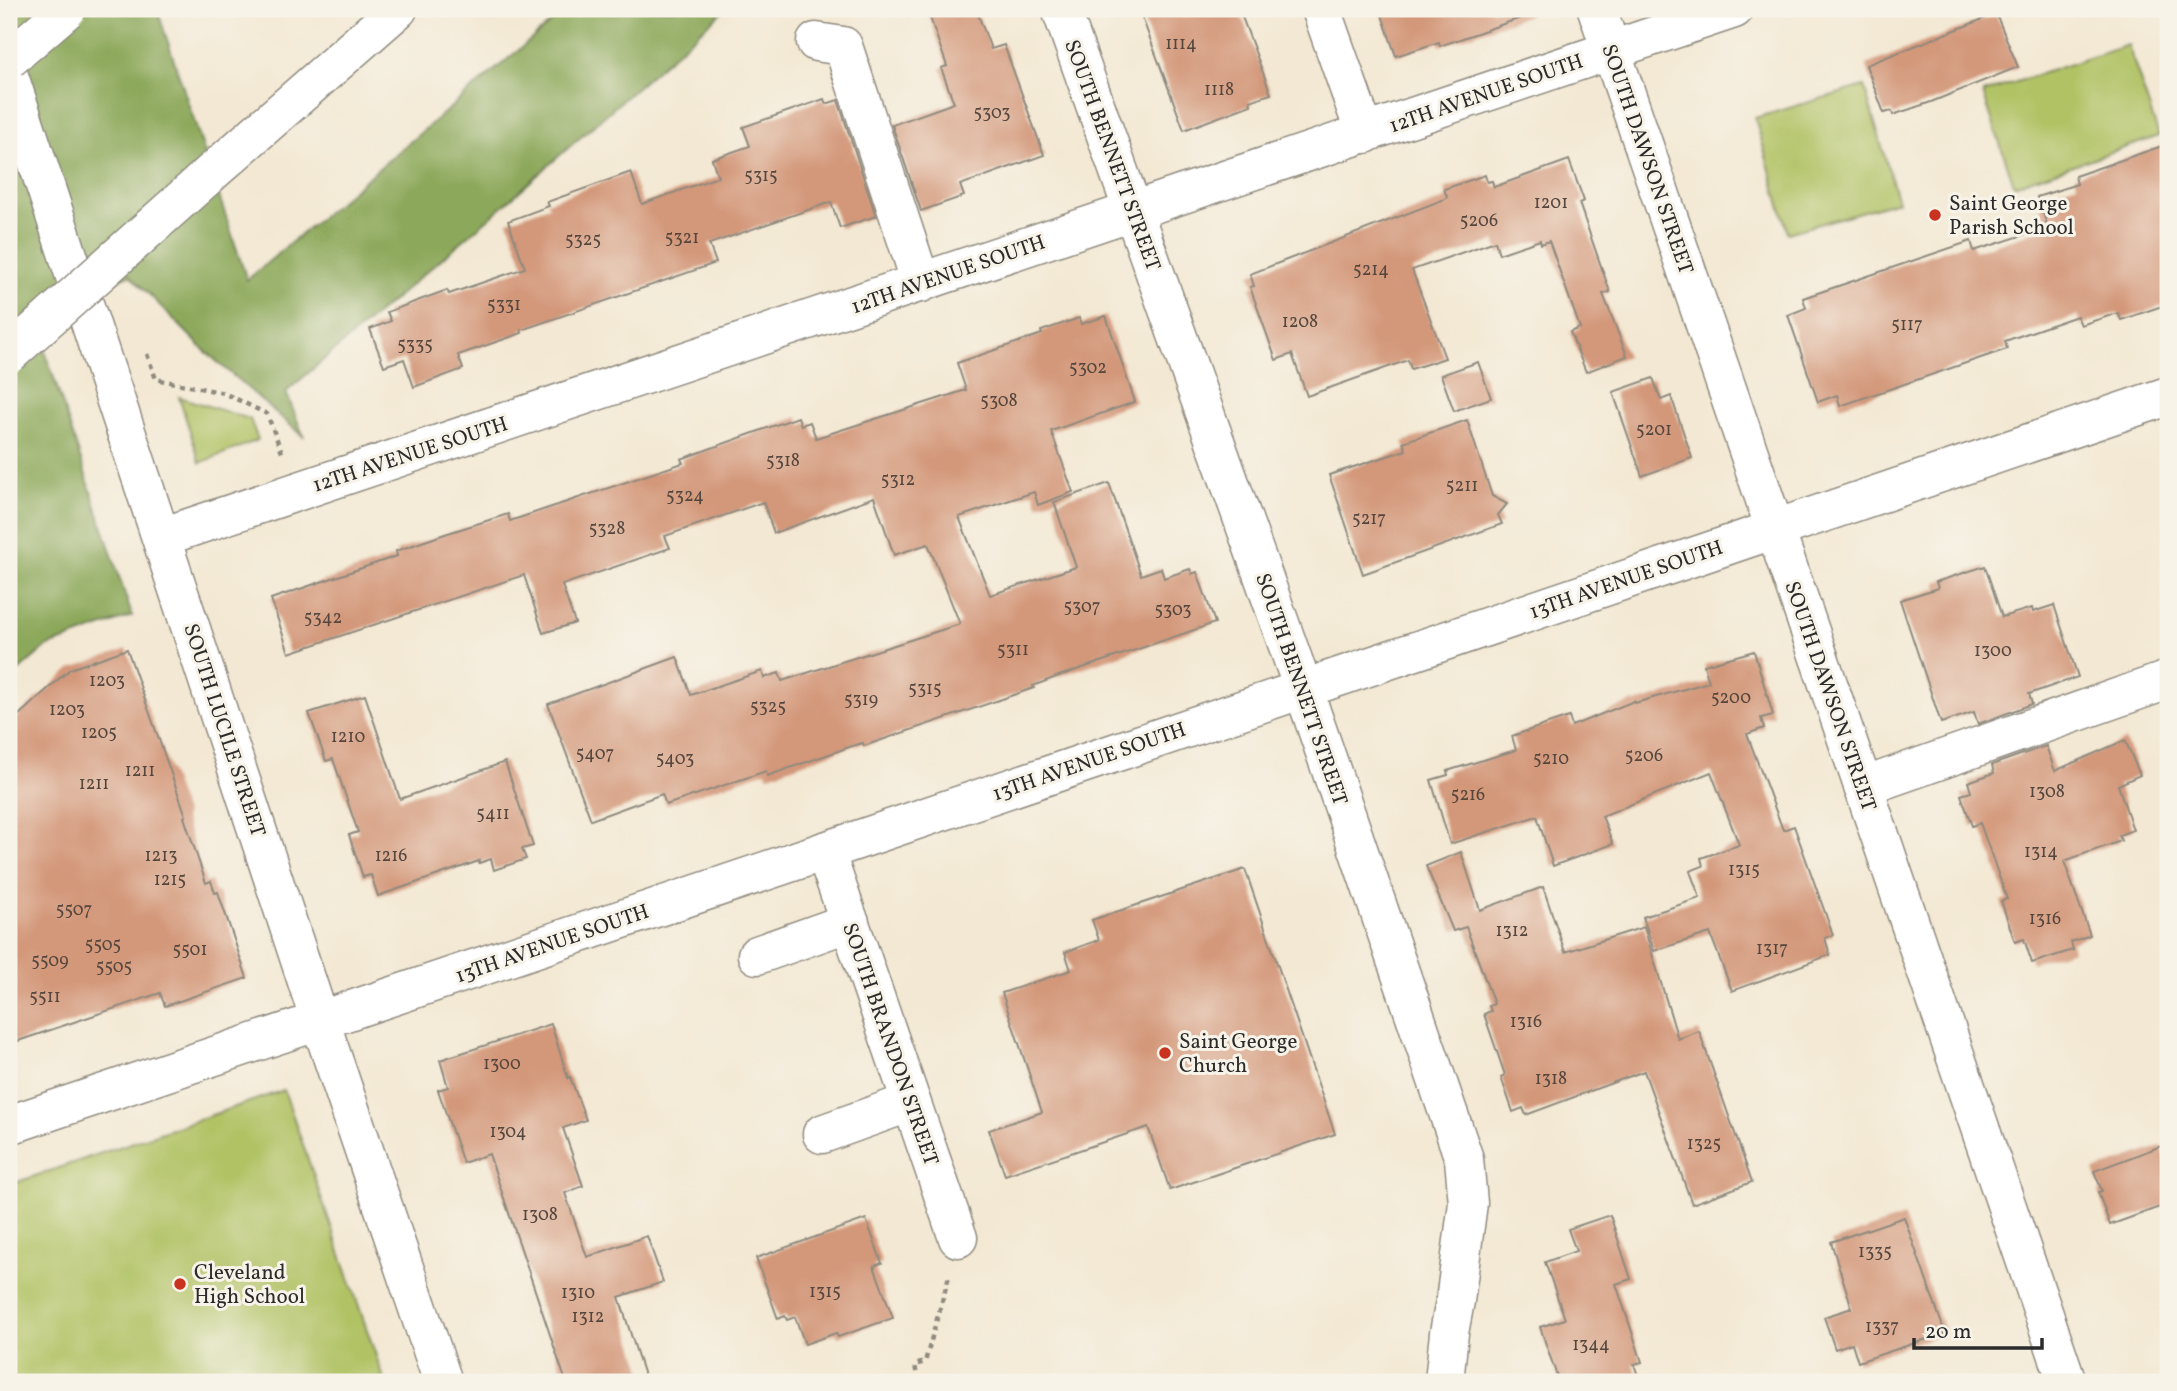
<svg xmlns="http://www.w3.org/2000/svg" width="2177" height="1391" font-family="Vollkorn,serif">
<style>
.green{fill:#b1c265;stroke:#6e7648;stroke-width:2}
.forest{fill:#8ca85a;stroke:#5c6a42;stroke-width:2}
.building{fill:#d39779}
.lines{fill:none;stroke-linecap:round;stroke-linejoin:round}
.minor-casing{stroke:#8f8a7f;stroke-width:41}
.highway-casing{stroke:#8f8a7f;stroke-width:41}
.path{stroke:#8f8a7f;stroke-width:4.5;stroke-dasharray:5 5;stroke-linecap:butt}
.minor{stroke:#fff;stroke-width:38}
.highway{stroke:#fff;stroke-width:38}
.highway-bridge-casing{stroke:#8f8a7f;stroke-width:41;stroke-linecap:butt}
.highway-bridge{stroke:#fff;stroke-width:38}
.poi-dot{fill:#c8321e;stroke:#f7f3e8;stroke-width:2.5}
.labels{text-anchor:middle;stroke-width:6;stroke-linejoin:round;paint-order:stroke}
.number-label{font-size:18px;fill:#55463e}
.street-label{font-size:21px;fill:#2b2b2b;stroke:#f7f3e8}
.poi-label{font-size:21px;fill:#2b2b2b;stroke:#f7f3e8;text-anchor:start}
</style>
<rect width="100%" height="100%" fill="#f7f3e8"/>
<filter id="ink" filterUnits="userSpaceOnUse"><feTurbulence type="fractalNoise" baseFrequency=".0143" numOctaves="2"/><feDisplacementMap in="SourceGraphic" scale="14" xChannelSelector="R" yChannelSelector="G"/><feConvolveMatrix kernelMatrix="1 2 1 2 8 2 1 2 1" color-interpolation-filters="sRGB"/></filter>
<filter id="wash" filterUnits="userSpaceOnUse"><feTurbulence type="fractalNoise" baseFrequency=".00686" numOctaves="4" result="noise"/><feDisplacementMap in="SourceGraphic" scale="28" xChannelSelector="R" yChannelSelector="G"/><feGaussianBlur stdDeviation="1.57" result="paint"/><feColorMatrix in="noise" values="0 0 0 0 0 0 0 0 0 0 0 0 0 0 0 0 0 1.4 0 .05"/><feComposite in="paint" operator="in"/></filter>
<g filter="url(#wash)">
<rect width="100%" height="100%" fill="#f3e8d3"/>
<g class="green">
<polygon points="2128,45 2159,136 2014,185 1983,93"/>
<polygon points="1864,86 1898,201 1788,233 1755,118"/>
<polygon points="179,397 250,419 258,440 200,463"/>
<polygon points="284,1090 385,1382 9,1382 9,1185"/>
</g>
<polygon class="forest" points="9,9 157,9 247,280 567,9 725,9 488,219 286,392 304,437 205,351 130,275 32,311 132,616 46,647 9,679"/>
<g id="blocks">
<g class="building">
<polygon points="927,9 976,9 991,49 1004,45 1044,155 960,185 964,196 921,211 892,125 954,103 941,68 947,66"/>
<polygon points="1139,9 1239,9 1271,94 1250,101 1251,105 1184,130"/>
<polygon points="1380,9 1531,9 1532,14 1440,46 1439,42 1396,56"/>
<polygon points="1996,14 2018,67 1931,102 1893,115 1892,111 1884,113 1866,65"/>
<polygon points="824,99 826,104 838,100 876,216 840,228 831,202 709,244 716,263 521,330 522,333 458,355 463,369 414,387 404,359 384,366 370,329 391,321 387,312 447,290 449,294 525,268 508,221 549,206 547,202 631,172 642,204 718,177 712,159 750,146 743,127"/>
<polygon points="2168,144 2168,304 2121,320 2118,313 2081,325 2077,316 2005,341 2007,349 1840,406 1837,395 1818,402 1788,315 1806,308 1803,298 1971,241 1974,251 2048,227 2037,197 2077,184 2075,176"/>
<polygon points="1569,160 1584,201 1579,203 1610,292 1603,294 1627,356 1586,372 1570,332 1580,328 1549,241 1541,244 1540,240 1499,254 1495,241 1412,270 1445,358 1411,369 1408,360 1307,396 1292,354 1276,360 1250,287 1254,286 1250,274 1445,199 1447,197 1444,189 1485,175 1487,182 1492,181 1494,187"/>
<polygon points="1106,316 1135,402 1051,431 1073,492 1038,505 1034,492 959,517 990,595 1076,567 1054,502 1109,483 1141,575 1161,568 1164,578 1190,569 1192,574 1197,572 1215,623 1056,677 1033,686 1034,688 864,746 863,743 852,746 767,776 766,771 666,805 662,794 591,820 548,704 677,657 691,695 762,671 764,678 779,673 782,681 960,624 928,544 894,555 874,497 774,533 763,502 665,536 670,548 562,585 575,623 543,633 524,575 289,653 271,599 397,556 396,551 445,534 508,514 510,521 683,463 681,459 798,417 801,425 810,422 816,438 966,390 957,363 1042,334 1041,331 1079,318 1081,324"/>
<polygon points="1478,362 1491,398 1454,411 1441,375"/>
<polygon points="1653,378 1661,400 1671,396 1692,458 1642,476 1613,392"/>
<polygon points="1467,420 1492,496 1507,504 1498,515 1502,524 1363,574 1329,475 1406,450 1403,442"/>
<polygon points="1985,566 2002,617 2032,608 2033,612 2054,605 2078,677 2029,694 2032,704 1978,724 1974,712 1941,723 1900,600 1938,588 1936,582"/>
<polygon points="127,649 186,816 184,817 206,883 211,881 215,893 218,892 247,978 165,1006 160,993 9,1044 9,724 70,669"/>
<polygon points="1754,651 1773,715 1761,718 1764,728 1747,734 1783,830 1794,826 1833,935 1825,938 1830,955 1732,991 1710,933 1654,951 1643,917 1700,898 1690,871 1703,866 1701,858 1739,845 1711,772 1602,816 1613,844 1553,866 1537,816 1450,844 1431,780 1448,775 1447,771 1516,750 1512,736 1569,717 1572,726 1634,701 1635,703 1709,682 1704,665"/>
<polygon points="365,695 400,799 505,762 533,846 522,849 526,859 494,870 491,859 479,863 479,861 378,896 371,875 363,877 349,835 358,832 333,759 326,761 309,713"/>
<polygon points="2125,740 2140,775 2118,785 2133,830 2119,835 2121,841 2064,861 2090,935 2071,942 2073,950 2032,963 2024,939 2015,942 2001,901 2007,899 1980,823 1972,826 1961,795 1971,792 1968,782 1994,773 1992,765 2046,746 2055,771"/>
<polygon points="1461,852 1480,910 1543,887 1565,952 1644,927 1678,1039 1699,1031 1752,1182 1692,1204 1644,1071 1526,1115 1523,1108 1513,1112 1501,1077 1505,1075 1484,1014 1491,1011 1489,1006 1494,1004 1466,927 1453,931 1426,866"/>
<polygon points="1245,869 1335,1134 1170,1190 1148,1127 1005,1175 989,1130 1042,1112 1002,993 1071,970 1065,952 1099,940 1092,920"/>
<polygon points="551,1024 568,1078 570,1077 586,1120 563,1128 583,1186 565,1193 587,1257 647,1236 663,1282 619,1297 646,1382 566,1382 489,1154 463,1163 438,1090 448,1087 440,1060"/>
<polygon points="2161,1146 2168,1165 2168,1204 2110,1225 2098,1192 2102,1191 2094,1171"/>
<polygon points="1610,1215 1631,1279 1616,1284 1642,1362 1634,1364 1640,1382 1559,1382 1540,1327 1565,1319 1545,1262 1576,1251 1568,1229"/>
<polygon points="1904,1217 1945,1333 1858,1362 1852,1343 1835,1349 1824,1317 1852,1308 1831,1242"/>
<polygon points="866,1219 882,1263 874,1266 893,1318 838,1337 836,1333 805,1344 795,1317 787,1320 785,1316 778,1319 756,1258"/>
</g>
</g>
</g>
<g filter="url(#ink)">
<use href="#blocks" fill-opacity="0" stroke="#8f8a7f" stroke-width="2"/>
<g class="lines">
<defs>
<g id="minor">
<polyline points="1061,9 1303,688 1464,1159 1468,1203 1455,1301 1449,1333 1444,1382"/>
<polyline points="1321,9 1365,134"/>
<polyline points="1597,9 2067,1382"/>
<polyline points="816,42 843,46 921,283"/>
<polyline points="9,76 320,1021 443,1382"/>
<polyline points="162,537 1734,9"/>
<polyline points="1863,787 2168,680"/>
<polyline points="825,851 958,1238"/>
<polyline points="757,955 850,922"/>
<polyline points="9,1125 825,851 2168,396"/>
<polyline points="822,1134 911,1102"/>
</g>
<polyline id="highway" points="211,173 398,9"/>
</defs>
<use href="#minor" class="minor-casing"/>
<use href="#highway" class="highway-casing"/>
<g class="path">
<polyline points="147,354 156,379 224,393 267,414 283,455"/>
<polyline points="918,1382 915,1365 925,1362 949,1276"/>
</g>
<use href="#minor" class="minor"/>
<use href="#highway" class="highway"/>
<defs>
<g id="highway-bridge">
<polyline points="9,59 67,9"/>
<polyline points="9,354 211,173"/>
</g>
</defs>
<use href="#highway-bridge" class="highway-bridge-casing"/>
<use href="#highway-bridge" class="highway-bridge"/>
</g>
</g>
<g class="poi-dot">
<circle cx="1935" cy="215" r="7"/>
<circle cx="1165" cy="1053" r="7"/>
<circle cx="180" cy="1284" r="7"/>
</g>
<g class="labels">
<g class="number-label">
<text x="1181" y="49">1114</text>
<text x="1219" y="95">1118</text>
<text x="992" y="118">5303</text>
<text x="761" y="181">5315</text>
<text x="1551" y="208">1201</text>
<text x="1479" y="226">5206</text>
<text x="682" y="243">5321</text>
<text x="583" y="245">5325</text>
<text x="1371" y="275">5214</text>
<text x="504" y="310">5331</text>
<text x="1300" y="327">1208</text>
<text x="1907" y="330">5117</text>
<text x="415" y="350">5335</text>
<text x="1088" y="373">5302</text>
<text x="999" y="406">5308</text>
<text x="1654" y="435">5201</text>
<text x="783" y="466">5318</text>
<text x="898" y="485">5312</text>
<text x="1462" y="491">5211</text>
<text x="685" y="501">5324</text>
<text x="1369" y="524">5217</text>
<text x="607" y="534">5328</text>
<text x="1082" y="612">5307</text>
<text x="1173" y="615">5303</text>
<text x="323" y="623">5342</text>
<text x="1013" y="655">5311</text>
<text x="1993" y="656">1300</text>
<text x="107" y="686">1203</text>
<text x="925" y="694">5315</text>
<text x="1731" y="703">5200</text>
<text x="861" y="705">5319</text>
<text x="768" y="712">5325</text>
<text x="67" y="715">1203</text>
<text x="99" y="738">1205</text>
<text x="348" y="742">1210</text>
<text x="595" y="759">5407</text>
<text x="1644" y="761">5206</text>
<text x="675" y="764">5403</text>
<text x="1551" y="764">5210</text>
<text x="140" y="776">1211</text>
<text x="94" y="789">1211</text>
<text x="2047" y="797">1308</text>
<text x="1468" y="800">5216</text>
<text x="493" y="819">5411</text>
<text x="2041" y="857">1314</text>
<text x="161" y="861">1213</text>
<text x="391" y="861">1216</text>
<text x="1744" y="875">1315</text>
<text x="170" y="885">1215</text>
<text x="74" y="915">5507</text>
<text x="2045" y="924">1316</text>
<text x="1512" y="936">1312</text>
<text x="103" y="950">5505</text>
<text x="1772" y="954">1317</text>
<text x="190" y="955">5501</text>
<text x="50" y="966">5509</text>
<text x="114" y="972">5505</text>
<text x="45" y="1002">5511</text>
<text x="1526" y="1027">1316</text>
<text x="502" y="1069">1300</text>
<text x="1551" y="1084">1318</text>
<text x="508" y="1137">1304</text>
<text x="1704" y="1149">1325</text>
<text x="540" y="1220">1308</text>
<text x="1875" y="1257">1335</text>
<text x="825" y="1297">1315</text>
<text x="578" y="1298">1310</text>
<text x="588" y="1322">1312</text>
<text x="1882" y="1332">1337</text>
<text x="1591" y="1350">1344</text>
</g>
<g class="street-label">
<text transform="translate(1486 93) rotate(-19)" y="7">12TH AVENUE SOUTH</text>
<text transform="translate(1113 155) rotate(70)" y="7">SOUTH BENNETT STREET</text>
<text transform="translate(1648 159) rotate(71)" y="7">SOUTH DAWSON STREET</text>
<text transform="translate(948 274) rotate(-19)" y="7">12TH AVENUE SOUTH</text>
<text transform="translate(410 454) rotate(-18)" y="7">12TH AVENUE SOUTH</text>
<text transform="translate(1626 579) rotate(-19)" y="7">13TH AVENUE SOUTH</text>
<text transform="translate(1302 689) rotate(71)" y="7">SOUTH BENNETT STREET</text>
<text transform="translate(1831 696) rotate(71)" y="7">SOUTH DAWSON STREET</text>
<text transform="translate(225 730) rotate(72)" y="7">SOUTH LUCILE STREET</text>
<text transform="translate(1089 761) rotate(-19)" y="7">13TH AVENUE SOUTH</text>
<text transform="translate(552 943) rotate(-19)" y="7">13TH AVENUE SOUTH</text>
<text transform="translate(891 1044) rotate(71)" y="7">SOUTH BRANDON STREET</text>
</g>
<g class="poi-label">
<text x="1949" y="210">Saint George<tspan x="1949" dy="24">Parish School</tspan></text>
<text x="1179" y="1048">Saint George<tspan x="1179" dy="24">Church</tspan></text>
<text x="194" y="1279">Cleveland<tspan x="194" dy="24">High School</tspan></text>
</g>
</g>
<rect width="2177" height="1391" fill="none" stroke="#f7f3e8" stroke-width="35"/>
<path d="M1914 1338v10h128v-10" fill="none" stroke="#2b2b2b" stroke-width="3.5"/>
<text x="1925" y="1338" font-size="21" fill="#2b2b2b" stroke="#f7f3e8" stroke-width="5" paint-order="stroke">20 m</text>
</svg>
